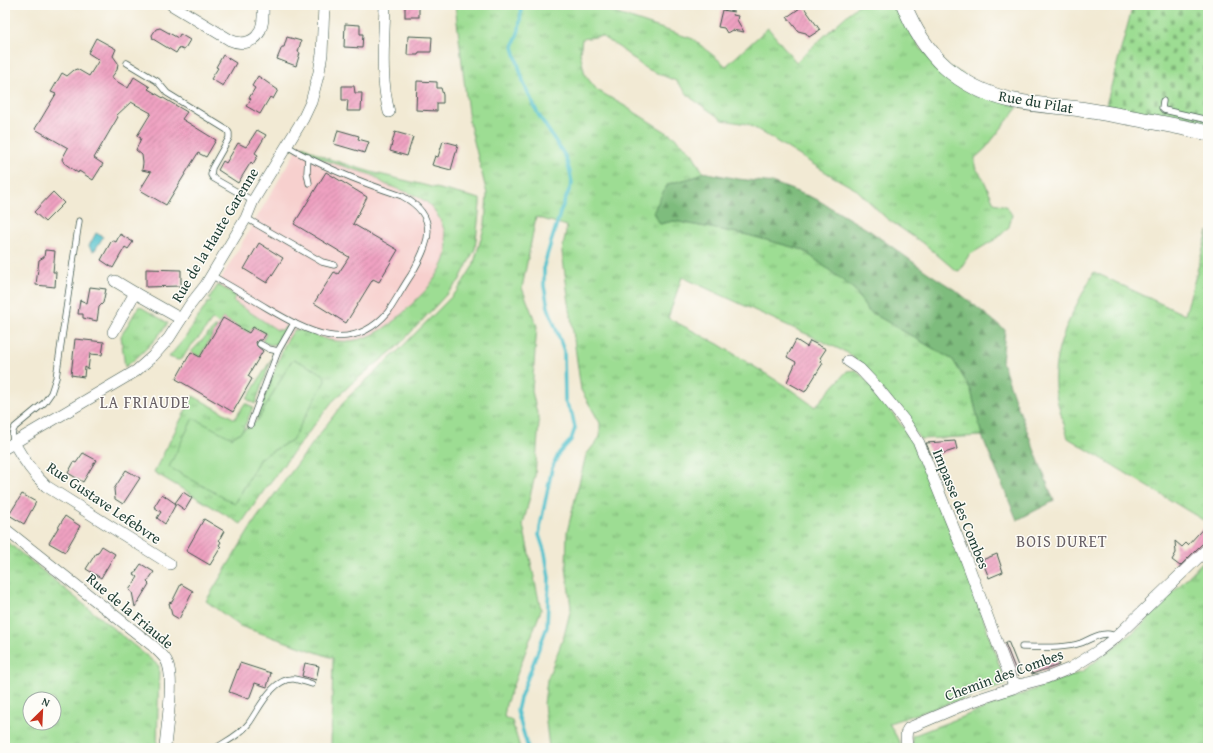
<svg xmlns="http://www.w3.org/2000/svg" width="1213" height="753" font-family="'Gentium Book Plus',serif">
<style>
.built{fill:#f7d0ce}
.grass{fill:url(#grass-tufts);stroke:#5e8d64;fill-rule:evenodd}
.forest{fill:url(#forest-firs);stroke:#4e7c58}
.cemetery{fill:url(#cemetery-stones);stroke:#5e8d64}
.pitch{fill:#9ddd93;stroke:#5e8d64}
.water{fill:#56c3ce;stroke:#3a8081}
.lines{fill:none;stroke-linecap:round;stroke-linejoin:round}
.stream{stroke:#56c3ce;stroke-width:3.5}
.building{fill:url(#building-hatch)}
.lane-casing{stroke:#3f574c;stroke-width:7}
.street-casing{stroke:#3f574c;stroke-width:12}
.secondary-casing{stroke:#3f574c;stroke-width:16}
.lane{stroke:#fff;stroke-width:5.5}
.street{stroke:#fff;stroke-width:11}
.secondary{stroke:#fff;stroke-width:15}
.labels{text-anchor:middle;stroke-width:3;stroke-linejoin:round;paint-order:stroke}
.street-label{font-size:15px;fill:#1f3d34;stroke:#fdfcf7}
.neighbourhood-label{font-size:16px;letter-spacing:1px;fill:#686065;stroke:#fdfcf7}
</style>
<defs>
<pattern id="grass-tufts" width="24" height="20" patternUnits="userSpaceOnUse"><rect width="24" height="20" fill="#9ddd93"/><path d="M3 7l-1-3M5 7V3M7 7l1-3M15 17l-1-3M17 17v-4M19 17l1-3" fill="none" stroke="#7fb479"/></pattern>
<pattern id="forest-firs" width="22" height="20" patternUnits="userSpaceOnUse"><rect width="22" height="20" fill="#7ebc7d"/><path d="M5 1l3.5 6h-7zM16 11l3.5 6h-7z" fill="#679a67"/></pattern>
<pattern id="cemetery-stones" width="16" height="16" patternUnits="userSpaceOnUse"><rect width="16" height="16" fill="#9ddd93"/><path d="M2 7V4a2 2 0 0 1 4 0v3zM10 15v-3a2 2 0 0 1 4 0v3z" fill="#7fb479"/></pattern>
<pattern id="building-hatch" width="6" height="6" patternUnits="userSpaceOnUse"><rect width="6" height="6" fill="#efa1c1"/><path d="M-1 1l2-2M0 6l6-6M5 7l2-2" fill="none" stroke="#c1849e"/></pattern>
</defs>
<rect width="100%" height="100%" fill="#fdfcf7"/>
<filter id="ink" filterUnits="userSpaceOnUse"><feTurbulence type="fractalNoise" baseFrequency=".025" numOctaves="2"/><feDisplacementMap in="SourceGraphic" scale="8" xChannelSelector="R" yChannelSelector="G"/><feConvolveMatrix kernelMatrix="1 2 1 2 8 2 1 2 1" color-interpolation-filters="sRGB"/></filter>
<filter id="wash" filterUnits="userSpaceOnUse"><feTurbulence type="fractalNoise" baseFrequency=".012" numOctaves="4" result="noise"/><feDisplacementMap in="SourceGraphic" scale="16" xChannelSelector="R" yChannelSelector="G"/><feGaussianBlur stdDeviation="0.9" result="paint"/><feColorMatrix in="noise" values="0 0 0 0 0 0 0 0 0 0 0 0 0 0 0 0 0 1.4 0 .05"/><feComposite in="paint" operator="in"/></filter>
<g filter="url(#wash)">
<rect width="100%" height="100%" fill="#f2ead4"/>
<polygon class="built" points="300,144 326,158 371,172 480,199 480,204 475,249 459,281 397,347 352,383 283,342 211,296"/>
<g class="grass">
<polygon points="455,5 600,5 600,8 693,39 726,66 768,28 796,62 858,5 898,5 920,49 1018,107 985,149 975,158 975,167 983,178 994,203 1006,206 1012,215 1009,227 999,237 969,255 959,271 955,270 927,246 886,218 857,190 832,176 760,131 747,124 723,120 691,98 676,81 645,68 620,48 601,36 582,39 580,53 585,75 597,90 623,105 674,137 692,153 703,172 695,177 668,184 658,203 660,224 674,221 748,235 803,250 855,290 867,310 953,360 971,390 982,436 920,439 897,407 850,354 682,277 668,318 718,344 787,387 815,407 847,371 856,370 873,387 916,445 963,559 1006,685 889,723 901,745 902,748 549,748 544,704 547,680 564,636 571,608 566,567 567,532 586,455 600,437 600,423 581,390 562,252 567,226 536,217 522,288 537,326 532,391 539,422 535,476 523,525 541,610 506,704 504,717 512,721 520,748 331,748 333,658 240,626 206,601 256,519 346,399 398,351 458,290 473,266 485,225 487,194 469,121"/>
<path d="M303 146 326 158 371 172 480 199V204L475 249 459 281 397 347 352 383 332 402 265 489 241 524 154 472 193 396 235 419 245 403 253 407 243 430 232 438 235 504 260 458 292 440 290 363 258 420 256 419 285 344 294 330C306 329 318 337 329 340 374 348 399 317 427 289 433 281 444 266 446 256 450 237 440 212 425 201 413 193 400 190 387 185 382 183 377 178 372 175L324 160 302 148Z"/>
<path d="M1208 231V523L1068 438C1064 423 1056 401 1055 387 1052 345 1075 308 1094 272L1185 315Z"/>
<polygon points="218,285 236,295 233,301 277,330 282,330 287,325 286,331 279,343 270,345 262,341 266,334 254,327 249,333 223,318 219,324 213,320 211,321 203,333 189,348 182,359 178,360 169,357 185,338 208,302 209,303 211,301 209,299"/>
<path d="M139 306 168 323C156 340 142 354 125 367L121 336Z"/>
<polygon points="215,327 217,327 200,357 191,352"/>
<polygon points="272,358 255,404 247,399"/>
<path d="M5 540 159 666 157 748H5ZM30 699H54V723H30Z"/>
<polygon points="1208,556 1208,748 913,748 912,736 1083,671 1140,627"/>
</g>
<polygon class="forest" points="703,172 738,179 774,183 816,199 870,231 927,272 958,292 1005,330 1002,362 1014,397 1054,501 1017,520 982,436 971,390 953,360 867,310 855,290 803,250 748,235 674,221 660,224 653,213 662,194 668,184 695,177"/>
<polygon class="cemetery" points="1133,5 1208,5 1208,125 1106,105"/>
<polygon class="pitch" points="294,360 298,361 323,374 325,378 325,381 292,440 260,458 235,504 169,467 193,418 232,438 258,420 290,363"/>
<polygon class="water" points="96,233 103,237 95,250 92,251 89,246"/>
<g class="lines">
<polyline class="stream" points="519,5 521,12 519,30 513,47 524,84 538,114 565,156 570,172 572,183 561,210 544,265 544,286 548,307 564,351 565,401 572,414 575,428 571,440 559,453 552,468 541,522 539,535 545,553 549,578 547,627 520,698 517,711 528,748"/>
</g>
<g id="blocks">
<g class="building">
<rect x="405" y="5" width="14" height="12"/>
<polygon points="803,6 820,30 809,37 806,33 798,31 787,17"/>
<polygon points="722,10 734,12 733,15 738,16 737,20 744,32 732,30 727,33 724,28 718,27"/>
<polygon points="345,24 360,25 360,34 363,34 362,48 344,47"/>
<polygon points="160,28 178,38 180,34 190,40 184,50 179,48 176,53 153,39 152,35 156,29"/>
<polygon points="408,36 432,37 431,52 419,52 418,55 407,55"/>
<polygon points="287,37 301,41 298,52 300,53 296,66 277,59 282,47 284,47"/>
<polygon points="96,38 116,49 113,56 118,63 117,70 111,78 128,88 134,77 150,87 148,89 187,112 182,119 216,140 206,157 198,153 166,205 140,190 151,172 142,170 143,163 142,155 136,150 141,138 137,136 151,113 131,102 116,116 118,117 94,158 103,164 93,180 79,171 78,173 64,163 62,159 68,148 35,129 56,94 51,92 62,73 67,76 74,70 77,69 89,76 99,60 88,53"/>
<polygon points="223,55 236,63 223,86 211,79 218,68 216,67"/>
<polygon points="258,76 278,90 273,99 270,97 260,114 246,106 251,99 249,98 255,88 252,86"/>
<polygon points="417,81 437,82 437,88 441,88 443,95 443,103 437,103 437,111 416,110"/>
<polygon points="342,86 354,86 355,93 362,93 361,111 347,111 348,100 342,100"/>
<polygon points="257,130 266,135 255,153 258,155 253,164 251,162 238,183 218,170 223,161 226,163 238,143 246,147"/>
<polygon points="338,130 359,136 358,139 369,142 365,153 334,144"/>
<polygon points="395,132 413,137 407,156 390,151"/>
<polygon points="443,141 458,145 451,170 432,165 435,156 438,157"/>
<polygon points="326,172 367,197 353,224 398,250 379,282 373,279 346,323 314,303 334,272 338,274 349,257 294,224"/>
<polygon points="53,192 64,203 45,222 34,212"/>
<polygon points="120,234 133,242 128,249 125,247 113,268 101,260 112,240 116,242"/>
<polygon points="259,243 283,258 267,283 244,269"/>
<polygon points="45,250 55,251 53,272 56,272 55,287 36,285 39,260 44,257"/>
<polygon points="146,269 181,270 181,286 146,287"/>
<polygon points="90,287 106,289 103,303 99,307 97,321 83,318 83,314 78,314 80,300 87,303"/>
<polygon points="223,318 249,333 253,327 266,334 262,340 258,340 256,342 257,346 263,351 248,376 252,379 233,412 176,379 191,352 200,357"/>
<polygon points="75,339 104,342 102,355 90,354 88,369 85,367 84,377 71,375"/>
<polygon points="796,340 807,347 810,341 826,349 820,358 822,359 821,362 823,363 805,392 787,382 796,362 787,357"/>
<polygon points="955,441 957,449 932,457 926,443"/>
<polygon points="83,453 96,460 83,482 68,473 74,462 76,463"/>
<polygon points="126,470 140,478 123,504 115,499 114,489"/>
<polygon points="183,492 192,498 185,510 175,503"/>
<polygon points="22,494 36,502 24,524 9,515"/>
<polygon points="162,494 176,504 165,524 157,518 161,512 154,507"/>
<polygon points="65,516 80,526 65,552 49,543"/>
<polygon points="204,519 224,531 219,540 221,542 219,545 221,547 210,565 186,551"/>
<polygon points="1208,523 1208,541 1203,543 1180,566 1172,560 1176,553 1175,541 1182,547 1186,543 1188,545"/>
<polygon points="102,546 115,554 101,578 86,569 96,553 97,554"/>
<polygon points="997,554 1003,572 989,578 982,560"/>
<polygon points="141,564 154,572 147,582 149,584 135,607 132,592 129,590 138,577 134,574"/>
<polygon points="181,584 193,591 179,619 172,615 169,603 172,602"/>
<polygon points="1008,641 1020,671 1018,676 1005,643"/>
<polygon points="1045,660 1046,662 1054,660 1058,662 1059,665 1032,674 1029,666"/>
<polygon points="240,663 271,673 267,687 255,683 249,699 229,692"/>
<polygon points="305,663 319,666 316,680 302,676"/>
</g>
</g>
</g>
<g filter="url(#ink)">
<use href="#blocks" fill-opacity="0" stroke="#3f574c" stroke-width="1"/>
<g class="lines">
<defs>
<g id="lane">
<polyline points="127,63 157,81 167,93 227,130 229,133 229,138 212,168 211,175 213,178 253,201"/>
<polyline points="1163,101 1162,108 1164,110 1208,120"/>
<polyline points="308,157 307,173 309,183"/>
<polyline points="246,218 322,262 334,265"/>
<path d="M211 275C230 286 249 297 267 308 308 332 350 356 388 312 396 300 403 287 411 275 429 244 441 217 402 196 363 183 323 168 287 146"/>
<polyline points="260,344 269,349 278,351"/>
<polyline points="250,425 278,351 294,323"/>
<path d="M14 443C12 437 11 433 15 427L44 403 51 393 56 378 79 221"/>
<path d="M1022 647C1041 647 1063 649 1081 643 1091 639 1106 629 1116 637"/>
<path d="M216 748C227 741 241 734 249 723 259 709 273 677 294 679 300 680 306 682 312 684"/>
</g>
<g id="street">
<path d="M172 5 230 40C243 46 257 42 261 28 264 21 263 12 263 5"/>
<path d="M385 5C384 41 380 76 389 112"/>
<polyline points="115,281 135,293"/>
<polyline points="113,332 135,293 181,319"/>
<polyline points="848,361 860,369 877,387 904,420 919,443 961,546 1010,677 1012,681 1019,685"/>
<path d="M14 443C23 459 32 473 46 486L170 564"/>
<polyline points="5,448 136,371 153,356 169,338 190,305 205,286 246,218 253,201 303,119 311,102 319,72 322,54 324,5"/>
<path d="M5 529 153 646C157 650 163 655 166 660 176 676 166 728 165 748"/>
<path d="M907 748C907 741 904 733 909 728L970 702 1013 688 1019 685 1046 678 1071 668 1098 651 1116 637 1208 548"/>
</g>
<path id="secondary" d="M904 5C924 55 957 87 1010 100 1033 105 1057 106 1080 109 1123 116 1165 123 1208 133"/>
</defs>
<use href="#lane" class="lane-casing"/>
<use href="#street" class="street-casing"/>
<use href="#secondary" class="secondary-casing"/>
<use href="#lane" class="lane"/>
<use href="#street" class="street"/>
<use href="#secondary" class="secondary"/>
</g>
</g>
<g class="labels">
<g class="street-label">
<text transform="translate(1036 102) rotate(10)" y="5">Rue du Pilat</text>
<text transform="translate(215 235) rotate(-59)" y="5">Rue de la Haute Garenne</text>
<text transform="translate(104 503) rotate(34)" y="5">Rue Gustave Lefebvre</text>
<text transform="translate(961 509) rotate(68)" y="5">Impasse des Combes</text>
<text transform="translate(130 611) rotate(40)" y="5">Rue de la Friaude</text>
<text transform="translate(1004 675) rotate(-20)" y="5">Chemin des Combes</text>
</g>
<g class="neighbourhood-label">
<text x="145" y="408">LA FRIAUDE</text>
<text x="1062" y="547">BOIS DURET</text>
</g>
</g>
<rect width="1213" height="753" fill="none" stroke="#fdfcf7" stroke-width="20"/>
<g transform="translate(42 711) rotate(24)"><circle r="19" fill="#fdfcf7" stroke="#a4b0a9"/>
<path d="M0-3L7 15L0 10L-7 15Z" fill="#c8321e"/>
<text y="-6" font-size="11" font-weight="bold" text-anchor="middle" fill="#1f3d34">N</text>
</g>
</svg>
